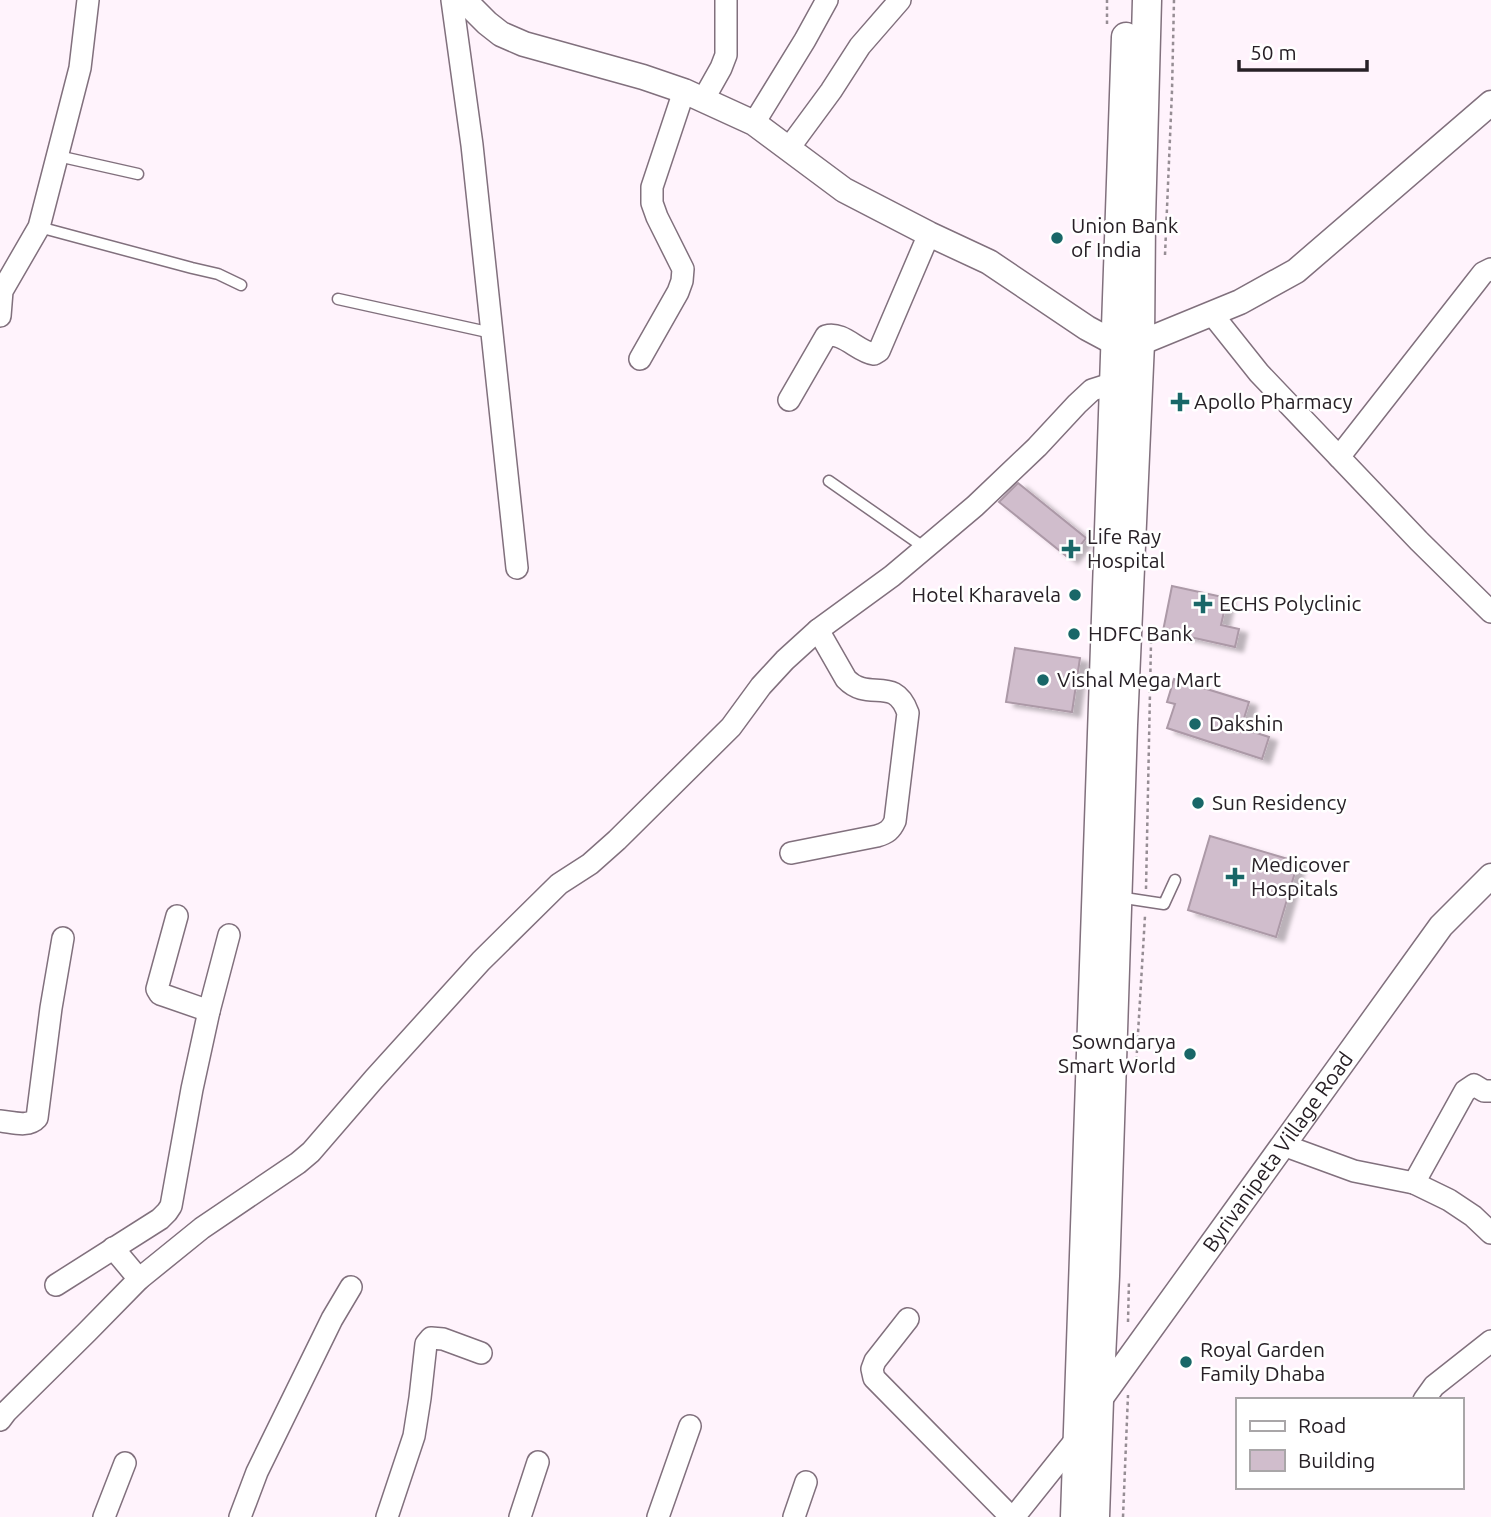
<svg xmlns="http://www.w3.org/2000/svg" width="1491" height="1517" font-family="Ubuntu,sans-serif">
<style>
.building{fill:#d0bdcc;stroke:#ac99a7;stroke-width:2;filter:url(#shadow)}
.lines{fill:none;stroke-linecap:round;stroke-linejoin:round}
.service-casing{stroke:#81707d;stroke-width:13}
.minor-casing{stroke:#81707d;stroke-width:24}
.tertiary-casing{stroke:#81707d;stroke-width:27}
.secondary-casing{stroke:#81707d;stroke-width:31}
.path{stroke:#968d94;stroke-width:2.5;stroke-dasharray:3.5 3.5;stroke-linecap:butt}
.service{stroke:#fff;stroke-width:10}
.minor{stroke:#fff;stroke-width:21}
.tertiary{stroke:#fff;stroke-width:24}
.secondary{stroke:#fff;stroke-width:28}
.poi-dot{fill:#196768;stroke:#fff;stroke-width:2.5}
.labels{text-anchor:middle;stroke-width:5;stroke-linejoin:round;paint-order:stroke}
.poi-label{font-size:21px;fill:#272026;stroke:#fff;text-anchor:start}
.street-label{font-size:21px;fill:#272026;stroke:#fff}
</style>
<defs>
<filter id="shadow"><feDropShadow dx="8" dy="4.5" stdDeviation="2" flood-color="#0004"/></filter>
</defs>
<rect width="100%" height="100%" fill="#fff3fc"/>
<g class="building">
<polygon points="1018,483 1086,538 1070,559 999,502"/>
<polygon points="1172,586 1227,598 1221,625 1239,629 1235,647 1163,631"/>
<polygon points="1015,648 1080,658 1072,712 1006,702"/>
<polygon points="1174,679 1249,702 1241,728 1269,737 1262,759 1167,728 1175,704 1167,702"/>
<polygon points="1210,836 1298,862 1276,937 1188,910"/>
</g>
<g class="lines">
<defs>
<g id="service">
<polyline points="58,156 138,174"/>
<polyline points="39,227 192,268 218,274 241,285"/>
<polyline points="338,299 492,333"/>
<polyline points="829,481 925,548"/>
<polyline points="1118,897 1164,904 1175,880"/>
</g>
<g id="minor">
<polyline points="452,0 472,145 517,568"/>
<polyline points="703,100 721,68 726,55 726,0"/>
<polyline points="754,123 805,40 827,0"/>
<polyline points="789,148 831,91 860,46 900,0"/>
<polyline points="1212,314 1259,373 1419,541 1491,612"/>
<polyline points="0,316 2,291 39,227 80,68 88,0"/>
<polyline points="640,359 678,292 682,281 683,269 657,217 652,203 652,187 684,91"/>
<path d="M789 400 826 336C843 331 858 352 874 354L879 351 929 234"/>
<polyline points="1339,457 1476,282 1483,273 1491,269"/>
<path d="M791 853 877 836C887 833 891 830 895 821L908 713C894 674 869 703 846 679L818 630"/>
<polyline points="177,916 157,989 160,994 166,996 209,1011"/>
<path d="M0 1121C12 1122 28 1128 37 1118L51 1008 63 938"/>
<polyline points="1283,1145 1354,1171 1414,1183 1449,1200 1473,1216 1491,1233"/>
<polyline points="1414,1183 1465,1091 1474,1085 1484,1091 1491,1091"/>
<polyline points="113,1248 139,1279"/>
<polyline points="56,1285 160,1219 167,1212 171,1206 192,1089 209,1011 229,935"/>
<polyline points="908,1319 875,1361 872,1369 874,1378 1011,1517"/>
<polyline points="1424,1400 1434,1386 1491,1341"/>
<polyline points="0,1420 6,1412 87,1332 139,1279 202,1228 298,1163 311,1152 374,1079 481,961 559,884 590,864 617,840 731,727 761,686 785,660 818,630 892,576 975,506 1037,447 1077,404 1092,390 1114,383"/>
<polyline points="104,1517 125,1463"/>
<polyline points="240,1517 257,1472 332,1319 351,1287"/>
<polyline points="387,1517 414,1436 420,1398 426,1344 431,1338 443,1339 481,1353"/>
<polyline points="520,1517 538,1462"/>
<polyline points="658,1517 690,1426"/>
<polyline points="794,1517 806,1482"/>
<polyline points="1014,1517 1078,1437"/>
</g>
<g id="tertiary">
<polyline points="464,0 487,23 501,34 524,44 643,77 684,91 754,123 844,190 929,234 989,262 1087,328 1115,343 1140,343 1240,302 1296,271 1491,103"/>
<path id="s1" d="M1095 1406 1441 926 1491 876"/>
</g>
<g id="secondary">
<polyline points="1075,1517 1126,37"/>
<polyline points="1095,1517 1099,1400 1105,1276 1123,725 1140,343 1141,220 1147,0"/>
</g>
</defs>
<use href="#service" class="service-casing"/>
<use href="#minor" class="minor-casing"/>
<use href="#tertiary" class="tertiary-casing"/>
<use href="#secondary" class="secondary-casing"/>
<g class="path">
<polyline points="1107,24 1107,0"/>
<polyline points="1165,255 1172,91 1174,0"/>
<polyline points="1146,889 1151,643"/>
<polyline points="1136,1067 1145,916"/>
<polyline points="1128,1322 1129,1280"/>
<polyline points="1123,1517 1128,1395"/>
</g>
<use href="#service" class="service"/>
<use href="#minor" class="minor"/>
<use href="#tertiary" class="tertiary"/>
<use href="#secondary" class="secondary"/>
</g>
<g class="poi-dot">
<circle cx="1057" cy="238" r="7"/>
<path d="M1176.5 391.5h7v7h7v7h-7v7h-7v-7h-7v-7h7z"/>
<path d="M1067.5 538.5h7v7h7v7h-7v7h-7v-7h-7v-7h7z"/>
<circle cx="1075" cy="595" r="7"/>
<path d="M1199.5 593.5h7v7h7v7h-7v7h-7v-7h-7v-7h7z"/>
<circle cx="1074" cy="634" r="7"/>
<circle cx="1043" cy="680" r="7"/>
<circle cx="1195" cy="724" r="7"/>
<circle cx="1198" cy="803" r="7"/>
<path d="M1231.5 866.5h7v7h7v7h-7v7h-7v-7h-7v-7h7z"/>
<circle cx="1190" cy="1054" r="7"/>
<circle cx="1186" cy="1362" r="7"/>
</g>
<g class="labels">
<g class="poi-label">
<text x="1071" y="233">Union Bank<tspan x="1071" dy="24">of India</tspan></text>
<text x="1194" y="409">Apollo Pharmacy</text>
<text x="1087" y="544">Life Ray<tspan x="1087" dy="24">Hospital</tspan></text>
<text x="1061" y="602" text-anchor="end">Hotel Kharavela</text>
<text x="1219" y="611">ECHS Polyclinic</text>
<text x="1088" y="641">HDFC Bank</text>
<text x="1057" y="687">Vishal Mega Mart</text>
<text x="1209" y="731">Dakshin</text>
<text x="1212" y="810">Sun Residency</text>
<text x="1251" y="872">Medicover<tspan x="1251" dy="24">Hospitals</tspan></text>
<text x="1176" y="1049" text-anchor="end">Sowndarya<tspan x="1176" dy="24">Smart World</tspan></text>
<text x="1200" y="1357">Royal Garden<tspan x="1200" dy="24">Family Dhaba</tspan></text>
</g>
<g class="street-label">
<text dy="7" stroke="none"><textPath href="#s1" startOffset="313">Byrivanipeta Village Road</textPath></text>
</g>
</g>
<rect x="1236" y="1398" width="228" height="91" fill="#ffffff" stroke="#a9a6a8" stroke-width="2"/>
<rect x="1250" y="1421" width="35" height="10" fill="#ffffff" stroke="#a9a6a8" stroke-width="2"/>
<text x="1298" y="1433" font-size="21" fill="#272026">Road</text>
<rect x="1250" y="1450" width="35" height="21" fill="#d0bdcc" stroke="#a9a6a8" stroke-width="2"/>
<text x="1298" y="1468" font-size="21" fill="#272026">Building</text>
<path d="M1239 60v10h128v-10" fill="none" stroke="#272026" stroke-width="3.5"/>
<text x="1250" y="60" font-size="21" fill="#272026" stroke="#ffffff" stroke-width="5" paint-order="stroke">50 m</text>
</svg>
